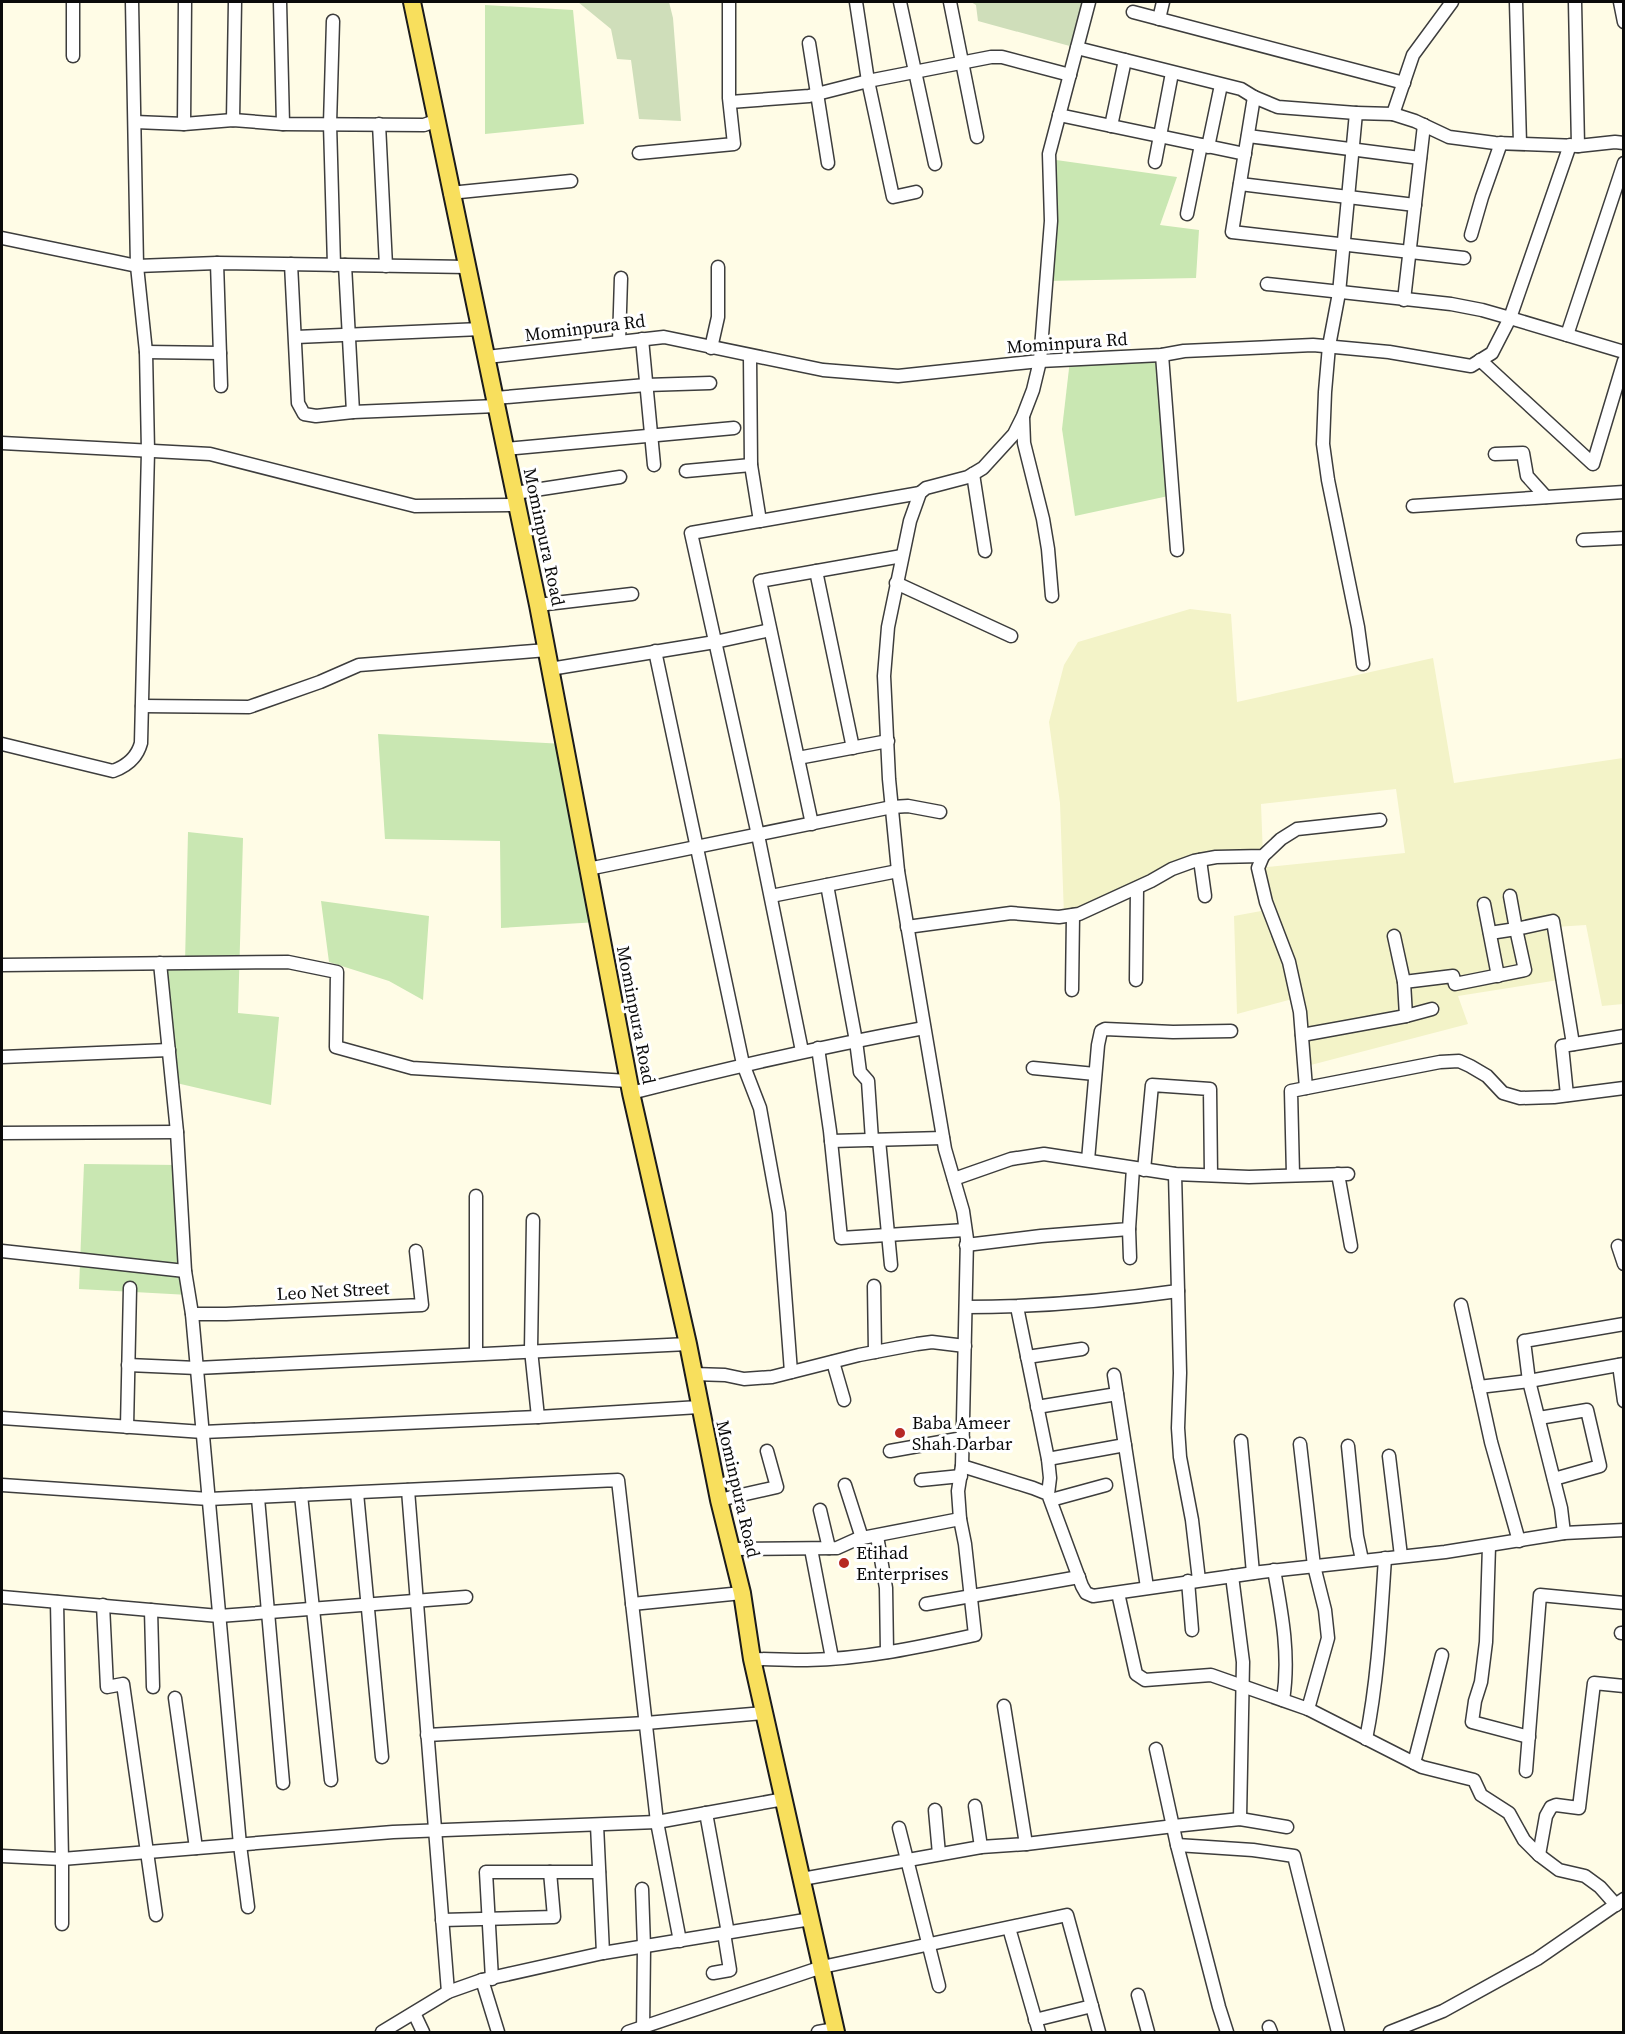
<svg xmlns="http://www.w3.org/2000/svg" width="1625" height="2034" font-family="'Source Serif 4',serif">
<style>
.farmland{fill:#f3f3c8}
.green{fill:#c9e7b2}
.cemetery{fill:#cfdeba}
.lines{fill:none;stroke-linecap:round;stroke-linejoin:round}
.minor-casing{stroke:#3d3d3d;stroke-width:15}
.major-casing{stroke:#1b1b1b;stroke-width:20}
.minor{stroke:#fff;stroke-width:12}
.major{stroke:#f8df5d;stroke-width:16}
.poi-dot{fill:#b72924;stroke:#fff;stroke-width:2}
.labels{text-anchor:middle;stroke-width:6;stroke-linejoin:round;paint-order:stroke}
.street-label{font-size:18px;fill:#0a0a0a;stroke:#fff}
.poi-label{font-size:18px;fill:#0a0a0a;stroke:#fff;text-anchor:start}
</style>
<rect width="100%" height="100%" fill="#fffce6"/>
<polygon class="farmland" points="1190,609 1231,614 1237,702 1433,658 1454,783 1623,758 1623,1004 1602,1006 1586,925 1555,927 1565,979 1458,996 1468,1024 1307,1066 1300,997 1237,1014 1234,916 1272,909 1258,868 1405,853 1396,789 1261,804 1263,856 1216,857 1064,916 1060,803 1049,722 1064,665 1078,642"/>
<g class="green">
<polygon points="485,5 573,10 584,124 485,134"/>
<polygon points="1049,159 1177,177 1160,225 1199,230 1196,278 1046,281"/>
<polygon points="1162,355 1173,495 1075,516 1062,429 1070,360"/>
<polygon points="378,734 565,744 598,922 501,928 500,841 385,839"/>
<polygon points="188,832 243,838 238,1013 279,1017 271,1105 172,1082 160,963 185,963"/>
<polygon points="321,901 429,916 423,1000 389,981 329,962"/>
<polygon points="84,1164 179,1165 189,1295 79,1289"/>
</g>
<g class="cemetery">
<polygon points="578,2 669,2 673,18 681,121 639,119 631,60 617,59 611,29"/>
<polygon points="971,2 1089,2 1077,48 978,21 976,5"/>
</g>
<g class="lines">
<defs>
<g id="minor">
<polyline points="280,2 283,124"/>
<polyline points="856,2 868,81 893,197 916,192"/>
<polyline points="900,2 935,164"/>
<polyline points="950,2 977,137"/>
<polyline points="1089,2 1049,154 1051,221 1040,361 1033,390 1023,416 1014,434 983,468 968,477 926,488 920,493 910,521 888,627 884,676 889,779 898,871 945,1149 963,1211 967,1239 962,1466 1033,1488 1048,1494 1082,1586 1086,1593 1093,1596 1261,1572 1445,1552 1564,1533 1624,1530"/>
<polyline points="1516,2 1520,143"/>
<polyline points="1575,2 1578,146"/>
<polyline points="1620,2 1624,22"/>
<polyline points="1133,12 1404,83"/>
<polyline points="1159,19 1163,2"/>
<polyline points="333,21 330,124 334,265"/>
<polyline points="809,43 828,163"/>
<polyline points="1077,48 1241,89 1254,97"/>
<polyline points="73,56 73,2"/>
<polyline points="730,102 809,96 868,81 991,57 1002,57 1070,75"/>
<polyline points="1356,113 1278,107 1254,97 1232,232 1464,258"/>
<polyline points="1393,114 1415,121 1449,137 1495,143 1578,146 1615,142 1624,143"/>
<polyline points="1059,115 1245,154"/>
<polyline points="233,120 235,2"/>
<polyline points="135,122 184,124 233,120 283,124 424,125 435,121"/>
<polyline points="184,124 185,2"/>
<polyline points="379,124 386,266"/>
<polyline points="1111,126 1125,60"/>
<polyline points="1248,136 1420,158"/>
<polyline points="1208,147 1221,85"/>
<polyline points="639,153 734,144 729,98 729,2"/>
<polyline points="1155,162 1172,73"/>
<polyline points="1240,184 1415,205"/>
<polyline points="450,193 571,181"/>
<polyline points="1187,214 1201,145"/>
<polyline points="1471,235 1482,197 1501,143"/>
<polyline points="2,238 137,266 217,263 468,267"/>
<polyline points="217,263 221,386"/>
<polyline points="291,264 298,403 304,414 316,416 353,412 497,406"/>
<polyline points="345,265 353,412"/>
<polyline points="1267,284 1451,304 1482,310 1510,318 1570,145"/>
<polyline points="1404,300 1424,125"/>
<polyline points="1567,335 1624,163"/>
<polyline points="296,337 481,329"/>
<polyline points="642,339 654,465"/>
<polyline points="619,342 621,278"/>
<polyline points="711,348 718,317 718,267"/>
<polyline points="146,352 220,353"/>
<polyline points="1162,355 1177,550"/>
<polyline points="750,356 751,465 760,521"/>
<polyline points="487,357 664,337 823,370 898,376 1040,361 1162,355 1184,351 1313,345 1389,352 1471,366 1492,353 1510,318 1624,352"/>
<polyline points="1480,360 1593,464 1624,361"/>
<polyline points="495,398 646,385 710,383"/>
<polyline points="1023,417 1024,443 1043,519 1048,549 1052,596"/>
<polyline points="2,443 210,454 415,506 517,505"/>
<polyline points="506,449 734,428"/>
<polyline points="1495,454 1523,453 1527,476 1546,497"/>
<polyline points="686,471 751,465"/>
<polyline points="973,474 985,551"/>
<polyline points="515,493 620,477"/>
<polyline points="1413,506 1624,492"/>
<polyline points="1583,540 1624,538"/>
<polyline points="816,571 853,748"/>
<polyline points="896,583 1011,636"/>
<polyline points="538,605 632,594"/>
<polyline points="655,651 743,1064 760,1108 779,1213 791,1372"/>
<polyline points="1363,664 1358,627 1328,480 1323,444 1325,392 1329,346 1339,293 1356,113 1393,114 1413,55 1452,2"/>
<polyline points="550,669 715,642 770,630"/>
<polyline points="142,706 249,707 320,682 359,665 547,650"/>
<path d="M2 744 113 771C127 766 137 758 141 743L148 451 146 352 137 266 132 2"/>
<polyline points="798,758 888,741"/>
<polyline points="812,824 760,581 902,556"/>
<polyline points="1263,856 1258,868 1266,902 1289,962 1300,1012 1306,1088"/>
<polyline points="1200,860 1205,896"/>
<polyline points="588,869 892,807 908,806 940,812"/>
<polyline points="827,885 856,1041 860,1072 868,1081 872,1140"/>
<polyline points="771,896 898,871"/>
<polyline points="1484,904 1498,976"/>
<polyline points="907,927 1011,913 1059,917 1079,914 1151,881 1172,869 1194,861 1216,857 1263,856 1281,839 1297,829 1380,820"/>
<polyline points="1490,933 1516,929 1510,896"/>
<polyline points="1394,936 1404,982 1406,1016"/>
<polyline points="160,963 177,1132 185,1271 192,1314 240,1845 248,1907"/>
<polyline points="2,965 288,962 337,972 336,1047 412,1068 628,1081"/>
<polyline points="1136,980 1137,888"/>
<polyline points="1404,982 1453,976 1455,984 1525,970 1516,929 1553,921 1573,1044"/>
<polyline points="1072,990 1073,915"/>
<polyline points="1302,1035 1406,1016 1432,1009"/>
<polyline points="818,1048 830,1131 841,1238 965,1230"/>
<polyline points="802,1051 758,835 691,533 920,493"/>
<polyline points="2,1057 169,1050"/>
<polyline points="1033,1068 1095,1074"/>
<path d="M631 1093C728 1068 825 1046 924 1028"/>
<polyline points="1567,1095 1562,1046 1624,1036"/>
<polyline points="2,1133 177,1132"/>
<polyline points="879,1140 891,1265"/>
<polyline points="831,1141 943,1138"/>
<polyline points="1088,1160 1098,1045 1101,1031 1105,1029 1173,1032 1231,1031"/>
<polyline points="1144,1170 1152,1085 1210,1089 1211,1175"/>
<polyline points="1338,1174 1351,1246"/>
<polyline points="1293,1175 1291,1091 1440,1062 1459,1061 1470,1066 1487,1076 1503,1093 1520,1098 1554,1097 1624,1088"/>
<polyline points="954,1179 1011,1159 1044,1154 1175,1174 1249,1177 1348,1174"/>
<polyline points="533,1220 531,1350 538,1417"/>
<polyline points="1129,1229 1130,1258"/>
<polyline points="966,1245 1041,1236 1129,1229 1133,1168"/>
<polyline points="1618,1246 1624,1264"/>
<polyline points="2,1251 185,1271"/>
<polyline points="874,1286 875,1352"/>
<polyline points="1178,1291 1180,1373 1178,1428 1180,1457 1192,1520 1199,1580"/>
<polyline points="1461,1305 1491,1442 1519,1541"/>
<path d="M966 1307C1037 1307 1107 1301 1178 1291L1175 1174"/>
<polyline points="1017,1307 1048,1459 1050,1478 1048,1494"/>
<polyline points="192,1314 226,1314 422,1305 416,1251"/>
<polyline points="476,1353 476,1196"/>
<polyline points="1027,1357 1082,1349"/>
<polyline points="833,1362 844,1400"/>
<polyline points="128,1365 197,1368 688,1344"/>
<polyline points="1619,1365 1624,1401"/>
<polyline points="693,1374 725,1375 744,1379 772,1377 859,1355 917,1344 932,1342 965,1346"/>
<polyline points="1114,1375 1147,1587"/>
<polyline points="1479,1387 1529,1381 1624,1364"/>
<polyline points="1037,1407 1117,1394"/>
<polyline points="2,1418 203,1432 538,1417 699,1407"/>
<polyline points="1539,1418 1587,1410 1600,1466 1554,1479"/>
<polyline points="127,1427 130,1288"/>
<polyline points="1241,1441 1253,1573"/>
<polyline points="1300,1444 1314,1566 1325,1610 1328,1638 1308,1709"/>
<polyline points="1348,1446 1357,1536 1362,1560"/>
<polyline points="890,1451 963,1438"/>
<polyline points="1389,1456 1401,1556"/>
<polyline points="1048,1459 1125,1445"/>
<polyline points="921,1480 961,1476"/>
<polyline points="2,1485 209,1499 618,1480 657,1822 680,1941"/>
<polyline points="845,1485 862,1538"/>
<polyline points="408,1490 448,1992"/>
<polyline points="357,1493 382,1757"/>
<polyline points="301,1495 331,1780"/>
<polyline points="258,1498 283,1783"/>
<polyline points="719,1500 777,1487 767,1451"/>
<polyline points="1051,1500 1106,1485"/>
<polyline points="820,1510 829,1548"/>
<polyline points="1564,1533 1561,1508 1529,1381 1524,1341 1624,1324"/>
<polyline points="877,1536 886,1588 887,1652"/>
<polyline points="1489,1546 1486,1642 1481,1682 1475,1701 1472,1722 1529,1737"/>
<polyline points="731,1549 837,1548 857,1539 960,1519"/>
<polyline points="811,1549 832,1658"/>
<path d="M1274 1570C1282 1614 1290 1656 1283 1700"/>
<polyline points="1232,1576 1243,1662 1240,1819"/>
<polyline points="1188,1581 1192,1630"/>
<polyline points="1118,1593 1136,1674 1145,1680 1211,1675 1308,1709 1422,1767 1474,1780 1481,1795 1509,1813 1524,1840 1539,1855 1559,1870 1585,1876 1600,1887 1616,1905"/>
<polyline points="2,1597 219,1616 466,1597"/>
<polyline points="57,1602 62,1859 62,1924"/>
<polyline points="632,1604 742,1593"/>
<polyline points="926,1604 1079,1577"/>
<polyline points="103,1605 107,1687 123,1684 156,1915"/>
<polyline points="151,1610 153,1687"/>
<polyline points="1621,1633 1624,1633"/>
<path d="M752 1659C770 1659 789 1660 807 1660 864 1659 920 1647 975 1635L965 1544 960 1519 958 1491 962 1466"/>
<polyline points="175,1698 196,1848"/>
<polyline points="1004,1706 1026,1844"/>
<polyline points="427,1735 646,1723 764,1713"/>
<path d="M1366 1739C1378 1679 1381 1618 1385 1558"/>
<polyline points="1156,1749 1177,1845 1219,2007 1227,2032"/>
<polyline points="1414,1763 1442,1655"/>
<polyline points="1526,1771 1540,1595 1624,1603"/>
<polyline points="975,1806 981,1847"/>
<polyline points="935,1810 939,1854"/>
<polyline points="706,1813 728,1933"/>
<polyline points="597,1825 603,1953"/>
<polyline points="899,1828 939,1986"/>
<polyline points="1177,1845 1253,1850 1294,1856 1338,2032"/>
<polyline points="1539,1855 1546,1816 1551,1807 1556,1805 1579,1808 1594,1683 1624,1686"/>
<polyline points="2,1856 62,1859 393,1832 657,1822 784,1799"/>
<polyline points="802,1879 981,1847 1026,1844 1174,1826 1240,1819 1287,1827"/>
<polyline points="642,1889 644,1947 643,2032"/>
<polyline points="442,1920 554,1917 550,1872"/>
<polyline points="1009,1928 1039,2032"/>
<polyline points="713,1973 730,1970 724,1933"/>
<polyline points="492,1979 486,1872 599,1872"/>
<polyline points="482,1980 498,2032"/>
<polyline points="1138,1995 1148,2032"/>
<polyline points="414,2013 423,2032"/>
<polyline points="1035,2020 1092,2006"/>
<polyline points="1269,2027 1271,2032"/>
<polyline points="382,2032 448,1992 482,1980 603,1953 811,1919"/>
<polyline points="628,2032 822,1967 1067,1915 1099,2032"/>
<polyline points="818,2032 835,2029"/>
<polyline points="1390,2032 1443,2011 1537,1959 1624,1899"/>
</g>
<polyline id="major" points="412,2 538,605 631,1093 688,1344 719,1500 742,1593 752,1659 836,2032"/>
</defs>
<use href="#minor" class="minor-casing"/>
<use href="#major" class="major-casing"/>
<use href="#minor" class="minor"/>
<use href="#major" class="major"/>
</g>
<g class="poi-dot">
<circle cx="900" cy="1433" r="6"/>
<circle cx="844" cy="1563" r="6"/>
</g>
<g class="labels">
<g class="street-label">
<text transform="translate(585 328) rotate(-7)" y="6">Mominpura Rd</text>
<text transform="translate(1067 343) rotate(-4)" y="6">Mominpura Rd</text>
<text transform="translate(544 537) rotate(78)" y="6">Mominpura Road</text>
<text transform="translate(636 1015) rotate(79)" y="6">Mominpura Road</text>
<text transform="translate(333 1291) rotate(-3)" y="6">Leo Net Street</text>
<text transform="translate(738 1489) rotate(77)" y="6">Mominpura Road</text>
</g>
<g class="poi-label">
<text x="912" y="1429">Baba Ameer<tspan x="912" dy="21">Shah Darbar</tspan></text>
<text x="856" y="1559">Etihad<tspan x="856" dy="21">Enterprises</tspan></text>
</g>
</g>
<rect width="1625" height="2034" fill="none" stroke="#0a0a0a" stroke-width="6"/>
</svg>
